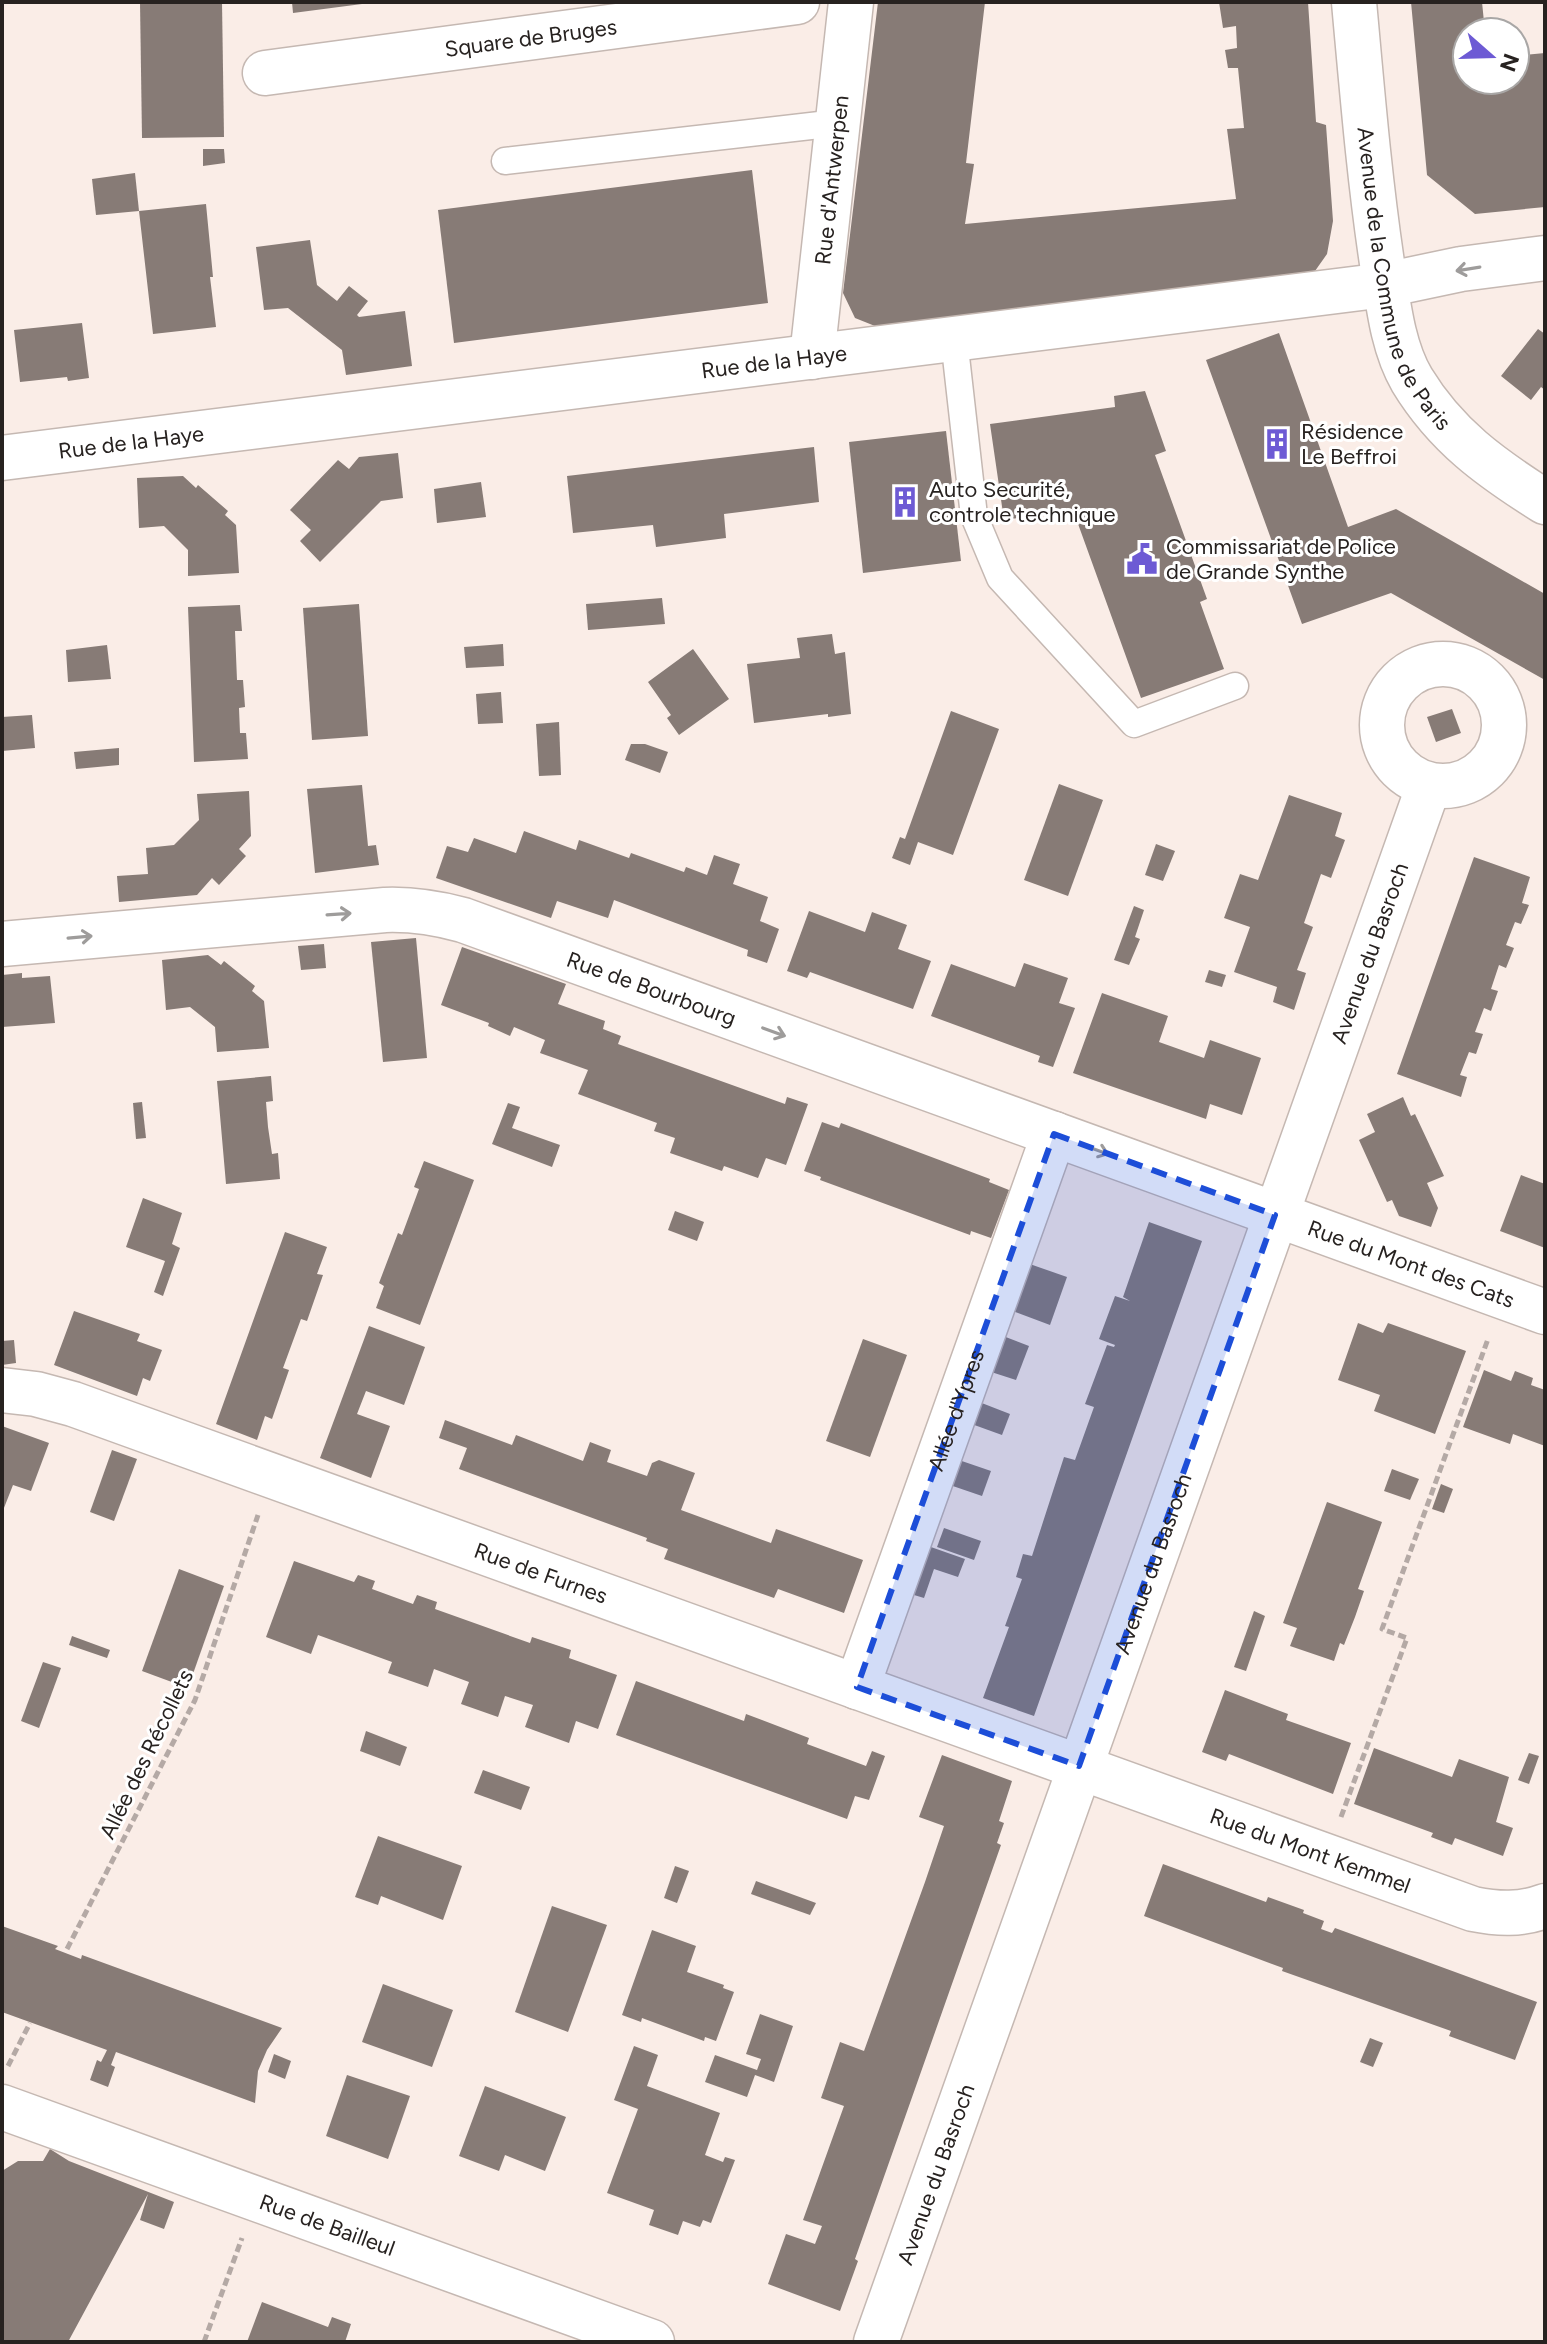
<svg xmlns="http://www.w3.org/2000/svg" width="1547" height="2344" font-family="Figtree,sans-serif">
<style>
.building{fill:#877b76}
.lines{fill:none;stroke-linecap:round;stroke-linejoin:round}
.lane-casing{stroke:#c5b8b2;stroke-width:29}
.street-casing{stroke:#c5b8b2;stroke-width:47}
.secondary-casing{stroke:#c5b8b2;stroke-width:47}
.path{stroke:#b4a9a5;stroke-width:5;stroke-dasharray:8 4;stroke-linecap:butt}
.lane{stroke:#fff;stroke-width:26}
.street{stroke:#fff;stroke-width:44}
.secondary{stroke:#fff;stroke-width:44}
.oneway{stroke:#9e9c9b}
.marked{fill:#1d4ed8;fill-opacity:0.2;stroke:#1d4ed8;stroke-width:6;stroke-dasharray:16 10;stroke-linejoin:round}
.labels{text-anchor:middle;stroke-width:6;stroke-linejoin:round;paint-order:stroke}
.street-label{font-size:22px;fill:#272220;stroke:#fff}
.poi-label{font-size:22px;fill:#272220;stroke:#fff;text-anchor:start}
</style>
<rect width="100%" height="100%" fill="#faede7"/>
<g class="building">
<polygon points="140,2 222,2 224,137 142,138"/>
<polygon points="292,2 362,2 362,4 293,13"/>
<polygon points="878,2 985,2 966,163 974,164 965,224 1236,199 1227,129 1244,128 1238,68 1228,68 1225,50 1237,48 1236,26 1223,28 1219,2 1308,2 1316,122 1326,125 1333,221 1327,254 1315,271 1273,279 875,326 855,318 843,293"/>
<polygon points="1411,2 1482,2 1485,32 1467,32 1467,80 1515,80 1515,56 1545,53 1545,207 1475,214 1427,175"/>
<polygon points="203,149 224,149 225,163 203,166"/>
<polygon points="752,170 768,303 454,343 438,210"/>
<polygon points="135,173 139,211 96,215 92,179"/>
<polygon points="206,204 213,277 210,277 216,327 153,334 139,211"/>
<polygon points="310,240 317,285 337,301 349,286 368,301 357,315 359,317 405,311 412,366 346,375 342,350 288,308 264,310 256,247"/>
<polygon points="82,323 89,378 68,381 67,377 20,382 14,330"/>
<polygon points="1538,329 1545,334 1545,390 1541,387 1531,400 1501,376"/>
<polygon points="1279,333 1348,527 1396,509 1545,594 1545,680 1391,593 1302,624 1206,360"/>
<polygon points="1145,391 1166,451 1155,455 1207,599 1200,602 1224,669 1141,698 1073,510 1004,520 990,424 1115,407 1114,396"/>
<polygon points="946,431 961,561 863,573 849,442"/>
<polygon points="814,447 819,502 724,514 726,538 656,547 653,525 573,533 567,476"/>
<polygon points="398,453 403,498 381,501 320,562 300,541 311,530 290,510 338,460 349,469 359,457"/>
<polygon points="183,476 196,488 198,485 228,511 225,515 236,525 239,573 188,576 188,550 164,526 139,528 137,478"/>
<polygon points="481,482 486,517 437,523 434,489"/>
<polygon points="662,598 665,624 588,630 586,604"/>
<polygon points="359,604 368,736 312,740 303,608"/>
<polygon points="240,605 242,631 235,631 237,680 243,680 245,707 239,708 240,733 246,733 248,759 194,762 188,607"/>
<polygon points="832,634 835,654 845,652 851,714 828,717 828,714 754,723 747,664 800,658 797,638"/>
<polygon points="503,644 504,666 466,668 464,647"/>
<polygon points="107,645 111,679 68,682 66,650"/>
<polygon points="693,649 729,699 679,735 667,718 671,715 648,682"/>
<polygon points="501,692 503,723 478,724 476,694"/>
<polygon points="1452,709 1461,733 1436,742 1427,717"/>
<polygon points="951,711 999,729 953,855 918,842 910,865 892,858 900,837 905,839"/>
<polygon points="32,715 35,748 2,751 2,717"/>
<polygon points="559,722 561,775 539,776 536,724"/>
<polygon points="631,744 645,744 668,752 660,773 625,760"/>
<polygon points="119,748 119,765 76,769 74,752"/>
<polygon points="1059,784 1103,800 1068,896 1024,880"/>
<polygon points="362,785 368,846 376,845 379,865 315,873 307,789"/>
<polygon points="249,791 251,836 239,849 246,856 219,885 212,878 197,895 119,902 117,876 148,874 146,848 174,845 199,820 197,794"/>
<polygon points="1289,795 1342,813 1335,836 1345,840 1331,878 1321,874 1304,923 1313,927 1297,970 1306,973 1294,1010 1273,1002 1277,987 1234,972 1250,927 1224,918 1240,874 1258,880"/>
<polygon points="524,831 576,850 579,840 629,858 631,853 684,872 686,867 707,875 714,855 740,864 733,884 768,897 760,921 779,929 767,963 747,956 748,950 614,900 608,918 557,901 551,918 436,878 447,846 468,852 474,838 516,853"/>
<polygon points="1156,844 1175,851 1163,881 1145,875"/>
<polygon points="1474,857 1530,877 1522,903 1529,905 1521,924 1515,922 1506,945 1514,948 1506,968 1499,965 1491,989 1498,991 1491,1011 1484,1008 1475,1032 1483,1034 1476,1054 1469,1052 1460,1075 1467,1077 1461,1097 1397,1074"/>
<polygon points="1134,906 1144,910 1135,937 1140,939 1129,965 1114,960"/>
<polygon points="809,911 865,932 872,912 907,925 898,949 931,961 913,1009 810,972 807,978 787,971"/>
<polygon points="416,938 427,1058 383,1062 371,942"/>
<polygon points="324,944 326,968 301,970 298,946"/>
<polygon points="462,947 566,984 558,1004 605,1021 603,1029 621,1036 618,1044 785,1104 787,1097 808,1104 786,1165 766,1158 758,1178 724,1166 722,1171 670,1153 675,1138 654,1131 657,1123 578,1094 588,1070 540,1053 545,1040 514,1027 510,1036 488,1026 489,1023 441,1005"/>
<polygon points="208,955 221,965 224,961 255,986 252,991 264,1001 269,1048 217,1052 215,1027 190,1007 166,1010 162,960"/>
<polygon points="1024,963 1068,978 1059,1003 1075,1008 1053,1067 1038,1062 1040,1056 931,1016 951,964 1015,987"/>
<polygon points="1209,970 1226,975 1222,987 1205,982"/>
<polygon points="22,973 22,978 50,976 55,1023 2,1027 2,975"/>
<polygon points="1102,993 1168,1016 1159,1042 1204,1058 1210,1040 1261,1058 1242,1115 1210,1104 1206,1119 1073,1073"/>
<polygon points="271,1076 273,1101 266,1102 268,1127 272,1154 278,1153 280,1179 226,1184 217,1081"/>
<polygon points="1403,1097 1411,1116 1415,1114 1444,1176 1427,1183 1438,1208 1431,1227 1399,1216 1392,1200 1387,1202 1359,1140 1375,1132 1367,1114"/>
<polygon points="142,1102 146,1138 136,1139 133,1103"/>
<polygon points="508,1103 520,1107 512,1128 560,1145 552,1167 492,1144"/>
<polygon points="822,1122 839,1128 841,1123 990,1179 989,1182 1009,1190 991,1238 971,1231 970,1235 820,1180 821,1177 804,1171"/>
<polygon points="424,1161 474,1180 420,1325 376,1308 384,1286 379,1283 398,1233 402,1235 419,1189 414,1187"/>
<polygon points="1521,1175 1545,1184 1545,1248 1500,1231"/>
<polygon points="143,1198 182,1213 172,1244 180,1248 163,1296 154,1292 165,1261 126,1247"/>
<polygon points="675,1211 704,1222 697,1241 668,1230"/>
<polygon points="1149,1222 1202,1241 1034,1716 983,1698 1009,1627 1005,1626 1022,1579 1016,1577 1023,1554 1032,1556 1064,1457 1075,1460 1094,1407 1085,1404 1107,1345 1114,1347 1115,1345 1099,1339 1115,1296 1130,1301 1123,1297"/>
<polygon points="285,1232 327,1247 317,1274 323,1275 307,1321 301,1319 283,1368 289,1370 272,1419 265,1416 257,1440 216,1424"/>
<polygon points="1024,1262 1067,1277 1050,1325 1007,1309"/>
<polygon points="74,1311 140,1334 137,1341 162,1350 150,1381 143,1378 137,1396 54,1365"/>
<polygon points="1358,1323 1383,1333 1388,1323 1466,1351 1435,1434 1374,1411 1380,1395 1338,1380"/>
<polygon points="369,1326 425,1347 404,1405 366,1391 357,1414 390,1426 371,1478 320,1458"/>
<polygon points="998,1334 1029,1346 1016,1380 985,1370"/>
<polygon points="863,1339 907,1355 870,1457 826,1441"/>
<polygon points="14,1340 16,1363 2,1365 2,1341"/>
<polygon points="1484,1370 1511,1381 1515,1371 1533,1378 1531,1385 1545,1390 1545,1446 1513,1434 1510,1444 1463,1427"/>
<polygon points="974,1400 1010,1414 1002,1435 966,1422"/>
<polygon points="445,1420 512,1445 516,1435 583,1461 590,1442 611,1450 607,1462 647,1476 652,1463 659,1460 695,1473 681,1510 771,1543 776,1529 863,1560 844,1613 778,1589 774,1598 664,1559 668,1549 646,1541 647,1538 459,1469 467,1448 439,1438"/>
<polygon points="2,1426 49,1443 31,1491 13,1485 2,1513"/>
<polygon points="112,1450 137,1459 114,1521 90,1512"/>
<polygon points="953,1458 991,1471 982,1496 944,1483"/>
<polygon points="1392,1469 1419,1479 1410,1500 1384,1491"/>
<polygon points="1441,1484 1453,1489 1444,1513 1432,1509"/>
<polygon points="1327,1502 1382,1522 1358,1589 1364,1591 1355,1617 1344,1645 1340,1643 1334,1661 1290,1646 1297,1628 1283,1623"/>
<polygon points="944,1528 981,1541 974,1560 937,1547"/>
<polygon points="928,1546 965,1559 958,1577 934,1569 924,1598 904,1592"/>
<polygon points="294,1561 354,1582 358,1575 375,1581 372,1589 413,1604 417,1595 437,1602 435,1609 530,1643 532,1637 571,1650 569,1658 617,1675 598,1729 576,1721 569,1743 525,1727 533,1705 505,1696 498,1717 461,1704 469,1682 434,1669 428,1687 388,1673 392,1662 318,1635 311,1654 266,1637"/>
<polygon points="179,1569 224,1586 188,1688 142,1671"/>
<polygon points="1254,1611 1265,1616 1246,1671 1234,1667"/>
<polygon points="72,1636 110,1650 107,1658 69,1645"/>
<polygon points="43,1662 61,1668 39,1728 21,1721"/>
<polygon points="636,1681 744,1721 746,1714 809,1738 807,1744 866,1766 872,1751 885,1756 869,1800 855,1796 847,1819 616,1735"/>
<polygon points="1225,1690 1288,1714 1286,1720 1351,1743 1333,1794 1229,1754 1226,1761 1202,1752"/>
<polygon points="366,1731 407,1747 400,1766 360,1751"/>
<polygon points="1374,1748 1452,1777 1459,1759 1509,1777 1496,1822 1513,1828 1503,1856 1455,1838 1452,1845 1431,1837 1433,1833 1354,1804"/>
<polygon points="1529,1753 1539,1756 1529,1784 1518,1780"/>
<polygon points="942,1755 1012,1781 999,1821 1004,1823 997,1843 1001,1845 855,2259 858,2261 840,2311 768,2284 786,2234 815,2244 822,2226 803,2220 844,2106 821,2098 840,2042 864,2051 925,1882 944,1826 919,1817"/>
<polygon points="483,1770 530,1787 521,1810 474,1793"/>
<polygon points="378,1836 462,1866 443,1920 381,1896 378,1905 355,1897"/>
<polygon points="1163,1864 1266,1902 1268,1897 1304,1910 1303,1913 1324,1921 1321,1929 1332,1933 1335,1928 1537,2002 1515,2060 1449,2036 1451,2031 1282,1971 1283,1968 1144,1916"/>
<polygon points="675,1866 689,1871 677,1903 664,1898"/>
<polygon points="756,1881 816,1903 810,1915 751,1894"/>
<polygon points="552,1906 607,1925 568,2032 515,2012"/>
<polygon points="2,1926 58,1946 55,1949 81,1959 82,1955 282,2028 267,2050 258,2071 255,2103 116,2052 111,2065 115,2067 108,2087 90,2080 97,2060 101,2062 107,2050 2,2012"/>
<polygon points="652,1930 696,1946 687,1972 724,1985 723,1988 734,1992 716,2041 705,2037 704,2041 642,2018 641,2022 622,2015"/>
<polygon points="383,1984 453,2010 432,2067 362,2042"/>
<polygon points="760,2014 793,2026 774,2082 755,2075 747,2097 705,2082 715,2055 757,2070 761,2059 746,2054"/>
<polygon points="1370,2038 1383,2043 1373,2067 1360,2062"/>
<polygon points="634,2046 658,2055 647,2086 720,2113 705,2155 723,2162 725,2157 735,2160 711,2223 703,2220 700,2227 683,2221 678,2235 649,2225 654,2210 607,2193 638,2109 614,2100"/>
<polygon points="274,2054 291,2061 285,2079 268,2072"/>
<polygon points="347,2075 410,2096 388,2159 326,2136"/>
<polygon points="485,2086 566,2117 545,2171 505,2155 499,2171 459,2156"/>
<polygon points="50,2149 69,2161 174,2202 164,2229 140,2220 148,2194 68,2342 2,2342 2,2171 18,2161 43,2161"/>
<polygon points="262,2302 328,2327 332,2317 351,2324 345,2342 247,2342"/>
</g>
<g class="lines">
<defs>
<g id="lane">
<polyline points="505,161 837,123"/>
<polyline points="954,339 974,516 1000,578 1134,724 1235,686"/>
</g>
<g id="street">
<path id="s1" d="M265 73 797 2"/>
<path id="s2" d="M812 357 851 2"/>
<path id="s3" d="M2 458 1385 285 1461 269 1545 258"/>
<circle cx="1443" cy="725" r="61"/>
<path id="s4" d="M2 944 385 910C413 909 437 913 463 920L1545 1312"/>
<path id="s5" d="M2 1390 36 1394 73 1404 1473 1909C1498 1914 1521 1915 1545 1906"/>
<path id="s6" d="M857 1687 1054 1134"/>
<path id="s7" d="M2 2107 652 2342"/>
<path id="s8" d="M876 2342 1429 785"/>
</g>
<g id="secondary">
<path id="s9" d="M1354 2C1362 89 1369 176 1382 263 1388 301 1392 346 1412 380 1446 436 1491 468 1545 502"/>
</g>
</defs>
<use href="#lane" class="lane-casing"/>
<use href="#street" class="street-casing"/>
<use href="#secondary" class="secondary-casing"/>
<g class="path">
<polyline points="1341,1817 1407,1638 1382,1629 1488,1339"/>
<polyline points="67,1949 195,1700 258,1515"/>
<polyline points="8,2066 30,2023"/>
<polyline points="204,2342 242,2238"/>
</g>
<use href="#lane" class="lane"/>
<use href="#street" class="street"/>
<use href="#secondary" class="secondary"/>
</g>
<defs><path id="oneway-shaft" d="M-6 0H5M1.5-3L5.5 0L1.5 3" fill="none" stroke-width="1.6" stroke-linecap="round" stroke-linejoin="round" transform="scale(2)"/></defs>
<g class="oneway">
<use href="#oneway-shaft" transform="translate(1468 269) rotate(171)"/>
<use href="#oneway-shaft" transform="translate(339 914) rotate(-4)"/>
<use href="#oneway-shaft" transform="translate(80 937) rotate(-5)"/>
<use href="#oneway-shaft" transform="translate(774 1032) rotate(20)"/>
<use href="#oneway-shaft" transform="translate(1097 1150) rotate(20)"/>
</g>
<path class="marked" d="M1054 1134 1275 1215 1079 1766 857 1687Z"/>
<defs>
<symbol id="building-bare" viewBox="-9 -9 18 18"><path d="M-4-6H4V6H1V3H-1V6H-4ZM-2.5-4.3h1.7v1.8h-1.7ZM.8-4.3h1.7v1.8H.8ZM-2.5-1h1.7V.8h-1.7ZM.8-1h1.7V.8H.8Z" fill="#6d5ad4" stroke="#fff" stroke-width="2.5" paint-order="stroke"/></symbol>
<symbol id="civic-bare" viewBox="-9 -9 18 18"><path d="M-.6-6.5H3V-4.5H.6V-3L4-1V1h2V6H-6V1h2V-1L-.6-3ZM-1.2 2.5V6h2.4V2.5Z" fill="#6d5ad4" stroke="#fff" stroke-width="2.5" paint-order="stroke"/></symbol>
</defs>
<g fill-rule="evenodd">
<use href="#building-bare" x="1255" y="422" width="44" height="44"/>
<use href="#building-bare" x="883" y="480" width="44" height="44"/>
<use href="#civic-bare" x="1120" y="537" width="44" height="44"/>
</g>
<g class="labels">
<g class="street-label">
<text dy="8" stroke="none"><textPath href="#s1" startOffset="268">Square de Bruges</textPath></text>
<text dy="8" stroke="none"><textPath href="#s2" startOffset="178">Rue d'Antwerpen</textPath></text>
<text dy="8" stroke="none"><textPath href="#s9" startOffset="284">Avenue de la Commune de Paris</textPath></text>
<text dy="8" stroke="none"><textPath href="#s3" startOffset="778">Rue de la Haye</textPath></text>
<text dy="8" stroke="none"><textPath href="#s3" startOffset="130">Rue de la Haye</textPath></text>
<text dy="8" stroke="none"><textPath href="#s8" startOffset="1474">Avenue du Basroch</textPath></text>
<text dy="8" stroke="none"><textPath href="#s4" startOffset="664">Rue de Bourbourg</textPath></text>
<text dy="8" stroke="none"><textPath href="#s4" startOffset="1472">Rue du Mont des Cats</textPath></text>
<text dy="8" stroke="none"><textPath href="#s6" startOffset="294">Allée d'Ypres</textPath></text>
<text dy="8" stroke="none"><textPath href="#s8" startOffset="826">Avenue du Basroch</textPath></text>
<text dy="8" stroke="none"><textPath href="#s5" startOffset="570">Rue de Furnes</textPath></text>
<text transform="translate(146 1754) rotate(-64)" y="8">Allée des Récollets</text>
<text dy="8" stroke="none"><textPath href="#s5" startOffset="1388">Rue du Mont Kemmel</textPath></text>
<text dy="8" stroke="none"><textPath href="#s8" startOffset="178">Avenue du Basroch</textPath></text>
<text dy="8" stroke="none"><textPath href="#s7" startOffset="346">Rue de Bailleul</textPath></text>
</g>
<g class="poi-label">
<text x="1301" y="439">Résidence<tspan x="1301" dy="25">Le Beffroi</tspan></text>
<text x="929" y="497">Auto Securité,<tspan x="929" dy="25">controle technique</tspan></text>
<text x="1166" y="554">Commissariat de Police<tspan x="1166" dy="25">de Grande Synthe</tspan></text>
</g>
</g>
<rect width="1547" height="2344" fill="none" stroke="#272220" stroke-width="8"/>
<g transform="translate(1491 56) rotate(110)"><circle r="38" fill="#ffffff" stroke="#a9a7a6" stroke-width="2"/>
<path d="M0-6L14 30L0 20L-14 30Z" fill="#6d5ad4"/>
<text y="-12" font-size="22" font-weight="bold" text-anchor="middle" fill="#272220">N</text>
</g>
</svg>
